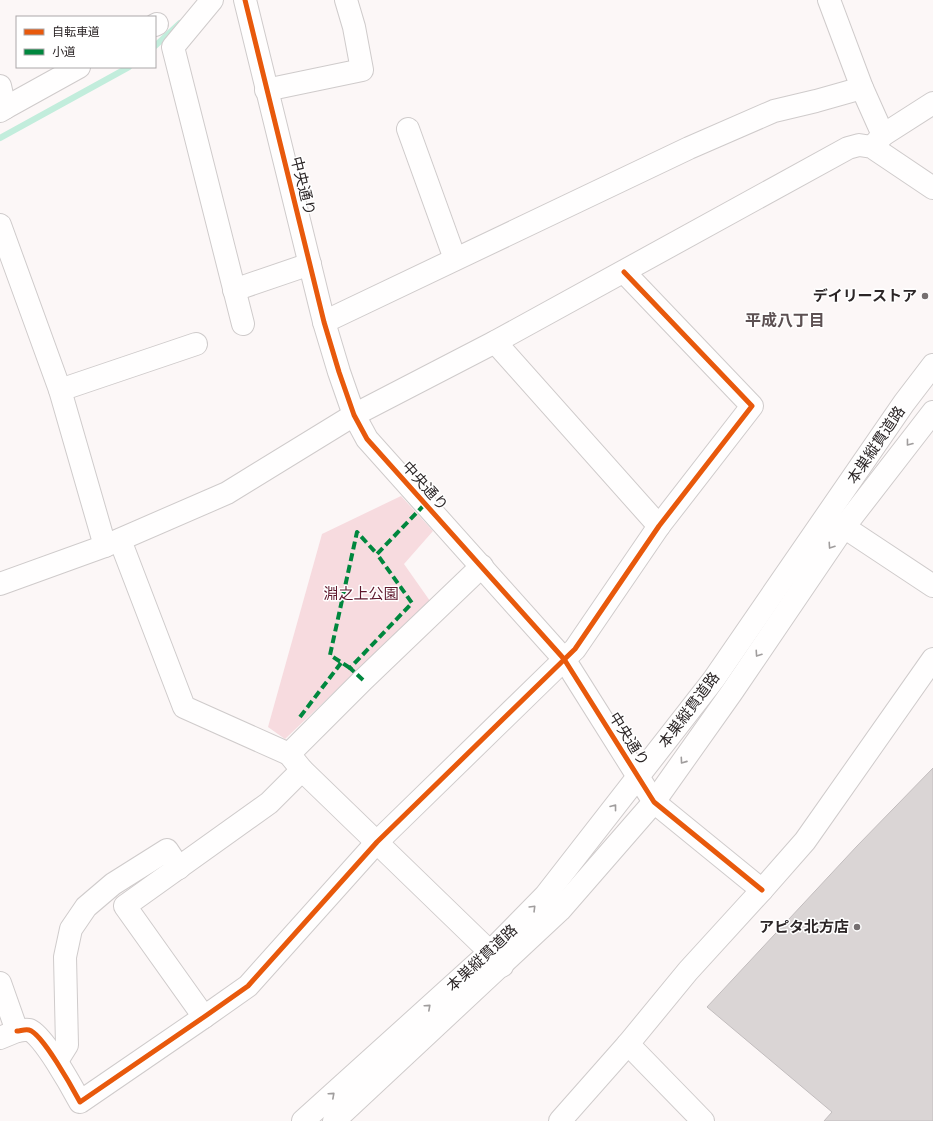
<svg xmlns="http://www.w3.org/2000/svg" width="933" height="1121" font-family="Signika,'Noto Sans JP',sans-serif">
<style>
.green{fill:#f7dbdf}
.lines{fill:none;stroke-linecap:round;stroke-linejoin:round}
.stream{stroke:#c2eddc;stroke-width:6}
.building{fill:#dad5d5;stroke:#c2bdbe}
.street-casing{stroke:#cfcbcb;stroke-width:24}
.secondary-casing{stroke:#cfcbcb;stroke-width:24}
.primary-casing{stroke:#cfcbcb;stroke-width:24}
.street{stroke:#fffefe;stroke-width:22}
.secondary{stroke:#fffefe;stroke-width:22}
.primary{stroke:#fffefe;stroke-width:22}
.quiet{stroke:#00873e;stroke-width:4;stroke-dasharray:8 4;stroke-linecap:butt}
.cycleway-casing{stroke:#fff;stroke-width:8}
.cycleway{stroke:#e8590c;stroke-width:5}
.oneway{stroke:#a09d9d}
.poi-dot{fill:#756f70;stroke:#fff;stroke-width:1.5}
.labels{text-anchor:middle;stroke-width:3;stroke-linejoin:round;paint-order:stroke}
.street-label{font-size:15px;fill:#2c2627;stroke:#fff}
.poi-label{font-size:15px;font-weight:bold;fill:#2c2627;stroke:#fff;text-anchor:end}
.park-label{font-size:15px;fill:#5e172c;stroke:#fff}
.neighbourhood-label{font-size:16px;font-weight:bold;fill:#5c5052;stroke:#fff}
</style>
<rect width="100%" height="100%" fill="#fcf7f7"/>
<polygon class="green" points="401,496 433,531 404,564 430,601 285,739 268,727 322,534"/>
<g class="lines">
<g class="stream">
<polyline points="155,46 180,23"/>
<polyline points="0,138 129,67"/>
</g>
</g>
<polygon class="building" points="933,768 933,1121 824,1121 832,1112 707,1007 857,846"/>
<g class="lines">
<defs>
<g id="street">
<polyline points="212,0 173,47 243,324"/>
<polyline points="829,0 862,88 883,135 872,147"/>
<polyline points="155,25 157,24"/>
<polyline points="0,86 5,108 0,111"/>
<polyline points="266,90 362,70 354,27 346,0"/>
<polyline points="5,108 79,67"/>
<polyline points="408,129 455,259"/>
<polyline points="883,135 933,103"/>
<polyline points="0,225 60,390 105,546"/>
<polyline points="234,290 310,264"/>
<polyline points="324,322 689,148 774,111 816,101 862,88"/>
<polyline points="495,342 659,526"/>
<polyline points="60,390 196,344"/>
<polyline points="844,527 933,586"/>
<polyline points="120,540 184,707 289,754"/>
<polyline points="482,566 363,680 289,754 302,770 490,952 502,966"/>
<polyline points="0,983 17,1031 0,1038"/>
<polyline points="204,1017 125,906 269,803 302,770"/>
<path d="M17 1031C20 1031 25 1029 29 1030 42 1033 73 1089 80 1102L204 1017 248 986 377 842 575 649 659 526 752 406 624 272"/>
<polyline points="628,1044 703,1121"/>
<polyline points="57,1061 67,1045 65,957 71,929 86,907 113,884 167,850 179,868"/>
</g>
<g id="secondary">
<polyline points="245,0 324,322 339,372 354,415 367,439 564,659 654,802 762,890"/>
<polyline points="0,584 105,546 227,493 354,415 495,342 848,148 859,145 872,147 933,188"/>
<polyline points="560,1121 628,1044 688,971 762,890 805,841 933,659"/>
</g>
<g id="primary">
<polyline points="303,1121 490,952 545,896 714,679 904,403 933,365"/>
<polyline points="334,1121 560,910 654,802 732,692 844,527 933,412"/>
</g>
</defs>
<use href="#street" class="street-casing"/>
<use href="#secondary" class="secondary-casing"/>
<use href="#primary" class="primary-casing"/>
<use href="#street" class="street"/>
<use href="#secondary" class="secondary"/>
<use href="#primary" class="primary"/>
<g class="quiet">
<polyline points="350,668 330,655 357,532 377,554"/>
<polyline points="363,680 350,668 412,603 377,554 425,504"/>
<polyline points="300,717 341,663"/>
</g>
<defs>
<g id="cycleway">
<polyline points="245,0 324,322 339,372 354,415 367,439 564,659 654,802 762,890"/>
<path d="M17 1031C20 1031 25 1029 29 1030 42 1033 73 1089 80 1102L204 1017 248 986 377 842 575 649 659 526 752 406 624 272"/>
</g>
</defs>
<use href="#cycleway" class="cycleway-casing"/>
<use href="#cycleway" class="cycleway"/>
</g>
<defs><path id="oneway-chevron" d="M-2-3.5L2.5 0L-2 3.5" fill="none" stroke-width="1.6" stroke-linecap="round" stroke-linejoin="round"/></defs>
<g class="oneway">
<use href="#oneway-chevron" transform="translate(909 443) rotate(128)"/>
<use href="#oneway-chevron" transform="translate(831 546) rotate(124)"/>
<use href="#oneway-chevron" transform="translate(758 654) rotate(124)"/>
<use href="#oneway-chevron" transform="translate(683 761) rotate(125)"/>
<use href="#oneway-chevron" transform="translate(614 807) rotate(-52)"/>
<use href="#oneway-chevron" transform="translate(533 908) rotate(-45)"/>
<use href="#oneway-chevron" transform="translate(428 1007) rotate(-42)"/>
<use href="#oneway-chevron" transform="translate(332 1095) rotate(-42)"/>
</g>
<g class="poi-dot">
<circle cx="925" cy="296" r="4"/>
<circle cx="857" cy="927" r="4"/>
</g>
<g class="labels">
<g class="street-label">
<text transform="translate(303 186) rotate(76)" y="5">中央通り</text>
<text transform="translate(876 445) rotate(-56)" y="5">本巣縦貫道路</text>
<text transform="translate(425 486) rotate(48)" y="5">中央通り</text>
<text transform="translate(689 710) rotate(-53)" y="5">本巣縦貫道路</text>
<text transform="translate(629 739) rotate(58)" y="5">中央通り</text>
<text transform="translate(482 958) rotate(-43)" y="5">本巣縦貫道路</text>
</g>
<g class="poi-label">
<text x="917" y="301">デイリーストア</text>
<text x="849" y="932">アピタ北方店</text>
</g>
<g class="park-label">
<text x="361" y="599">淵之上公園</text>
</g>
<g class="neighbourhood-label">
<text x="785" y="326">平成八丁目</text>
</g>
</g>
<rect x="16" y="16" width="140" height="52" fill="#ffffff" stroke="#aba8a9"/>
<rect x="24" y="29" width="20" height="6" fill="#e8590c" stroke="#aba8a9"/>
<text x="52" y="36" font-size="12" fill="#2c2627">自転車道</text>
<rect x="24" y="49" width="20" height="6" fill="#00873e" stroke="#aba8a9"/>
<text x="52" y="56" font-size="12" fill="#2c2627">小道</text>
</svg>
